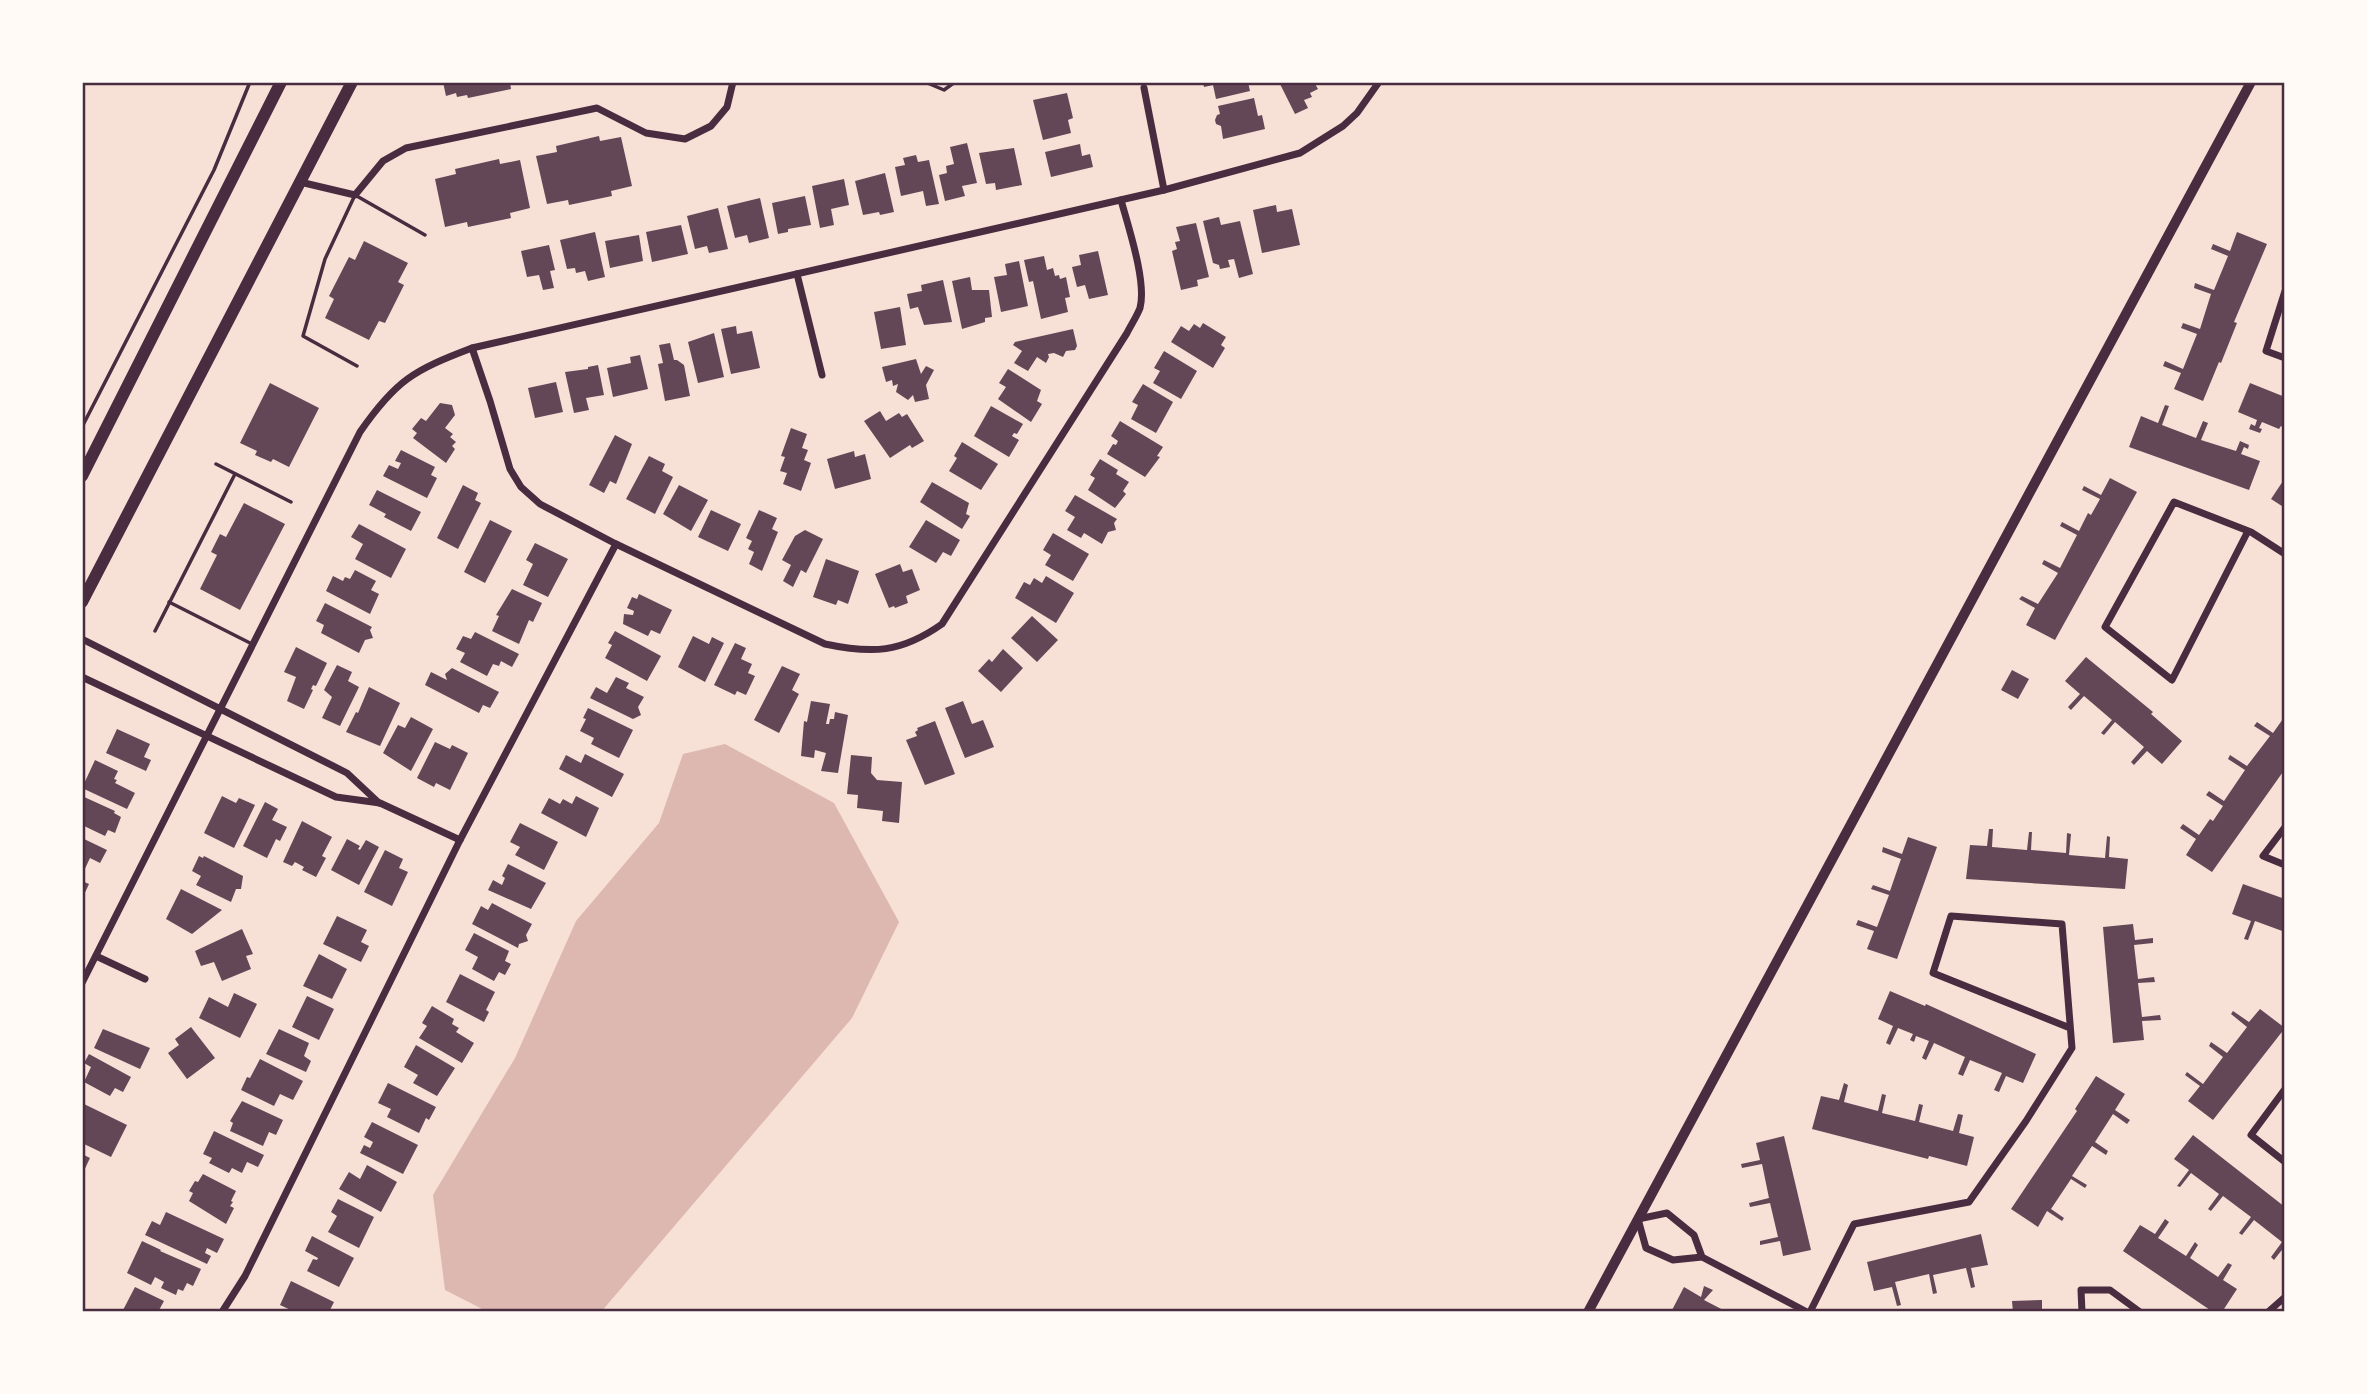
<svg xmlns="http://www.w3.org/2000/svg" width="2367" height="1394" font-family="Manrope,sans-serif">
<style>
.water{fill:#dcb8b0}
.building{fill:#644757}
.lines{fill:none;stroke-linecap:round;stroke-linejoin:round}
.path{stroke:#4a2c40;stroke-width:3.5}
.service{stroke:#4a2c40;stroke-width:3.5}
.minor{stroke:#4a2c40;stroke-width:7}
.tertiary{stroke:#4a2c40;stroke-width:10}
.trunk{stroke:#4a2c40;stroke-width:12}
.neatline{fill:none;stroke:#4a2c40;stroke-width:2.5}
</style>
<rect width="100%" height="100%" fill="#f7e1d7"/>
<polygon class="water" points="725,744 834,803 899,922 852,1018 601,1312 488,1312 445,1290 433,1195 515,1058 576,921 659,823 683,754"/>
<g class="building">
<polygon points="443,82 510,82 511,89 468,98 467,95 457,97 456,93 446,96"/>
<polygon points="1203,82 1248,82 1250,91 1216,99 1213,85 1204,87"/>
<polygon points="1279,82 1314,82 1318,89 1310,93 1312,97 1304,100 1308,108 1295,114"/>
<polygon points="1067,93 1073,118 1068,120 1071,133 1043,140 1033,100"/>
<polygon points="1254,98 1258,116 1262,115 1265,129 1223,139 1221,126 1216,124 1215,120 1217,115 1220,114 1218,106"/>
<polygon points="599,136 600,141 621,137 632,186 611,191 612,196 569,205 568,200 547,204 536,156 557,152 556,146"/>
<polygon points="967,143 977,183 962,186 965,196 945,201 939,175 947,173 946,166 954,164 950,147"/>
<polygon points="1080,144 1082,156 1090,154 1093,167 1051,177 1045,152"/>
<polygon points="1014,148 1022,185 996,190 995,183 986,184 979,153"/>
<polygon points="916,155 918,162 929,160 939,204 926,206 923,191 901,196 895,167 905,165 903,158"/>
<polygon points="499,159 500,164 520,160 530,208 510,213 511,218 468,227 467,222 445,227 435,179 456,174 455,169"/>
<polygon points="885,173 894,212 880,215 879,212 863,215 855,181"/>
<polygon points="844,179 849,205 831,209 834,225 820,228 812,186"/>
<polygon points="805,196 811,225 788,229 788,232 778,234 772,203"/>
<polygon points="760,198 769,238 749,243 747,235 735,238 727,206"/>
<polygon points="1276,205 1277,212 1292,209 1300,245 1262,253 1253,210"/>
<polygon points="718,208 728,249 709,253 707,246 695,249 687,216"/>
<polygon points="1219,217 1221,225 1240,221 1253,274 1239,278 1234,259 1228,260 1230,267 1220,269 1219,265 1213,263 1203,221"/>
<polygon points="1196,223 1209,277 1197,280 1198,286 1181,290 1172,251 1177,249 1175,242 1180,241 1176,227"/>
<polygon points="681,225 688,254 652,262 646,232"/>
<polygon points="595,232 605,277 588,281 585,271 576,273 575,268 567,269 560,240"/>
<polygon points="2237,232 2267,244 2234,322 2237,323 2221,363 2219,362 2203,401 2174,389 2181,373 2163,366 2165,361 2183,369 2197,334 2181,328 2183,323 2200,329 2211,294 2194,288 2195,283 2214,290 2228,256 2211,249 2213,244 2230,251"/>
<polygon points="639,235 643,261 610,268 605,241"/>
<polygon points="364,241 408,263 398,282 404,285 385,323 379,321 369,340 325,318 334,299 329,296 349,257 355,260"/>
<polygon points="549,245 555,270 550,271 554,288 543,290 539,275 527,277 521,251"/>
<polygon points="1098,251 1108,295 1089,299 1085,285 1077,287 1072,267 1081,265 1079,255"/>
<polygon points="1044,256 1047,270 1053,268 1055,276 1059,275 1060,279 1066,277 1070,297 1065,298 1068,312 1041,319 1033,281 1029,282 1024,260"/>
<polygon points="1019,261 1028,306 1001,312 994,277 1007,275 1005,264"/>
<polygon points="970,277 972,290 989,290 992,317 985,318 985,322 962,329 952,281"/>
<polygon points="943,280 952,322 924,325 918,307 910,309 907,294 922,291 921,285"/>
<polygon points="900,307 906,345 881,349 874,312"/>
<polygon points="1203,323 1226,337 1221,345 1225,348 1213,368 1171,342 1181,326 1189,331 1194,324 1200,328"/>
<polygon points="736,326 737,334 752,331 760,368 731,374 721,329"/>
<polygon points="1073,329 1077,346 1075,350 1066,351 1063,357 1054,353 1048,354 1049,357 1046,363 1037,357 1028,371 1014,363 1022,351 1013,345 1015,342"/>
<polygon points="714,333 724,377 698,383 688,342"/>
<polygon points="670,343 674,360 677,360 684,365 690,396 665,401 658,364 663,363 659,345"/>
<polygon points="1164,351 1197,371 1181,399 1153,383 1160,371 1154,368"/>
<polygon points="640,355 648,389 613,397 607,368 631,363 630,357"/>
<polygon points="916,359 921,374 926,366 934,370 926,385 929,399 915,402 913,395 908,400 896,392 898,384 893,386 892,380 886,382 882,367"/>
<polygon points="598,365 604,395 586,398 589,410 574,413 565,372 588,369 588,367"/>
<polygon points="1008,369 1041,390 1037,401 1042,404 1031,422 998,399 1006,387 999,383"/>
<polygon points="556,382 563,412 535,418 528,388"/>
<polygon points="270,383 319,408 289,467 273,459 271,462 255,455 257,451 240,443"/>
<polygon points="2250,383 2285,397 2285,428 2281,426 2279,429 2262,422 2259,428 2262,429 2260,433 2249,429 2251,424 2255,426 2257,420 2238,412"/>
<polygon points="1143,384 1173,402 1156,433 1131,419 1138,405 1132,402"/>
<polygon points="440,403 452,405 455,415 445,428 453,434 450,437 456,442 452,446 455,449 446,463 413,438 417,433 412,429 421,418 426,421"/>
<polygon points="2165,405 2169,406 2162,425 2196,438 2203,421 2208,423 2201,440 2236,451 2240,441 2249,445 2248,449 2244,447 2241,454 2260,461 2249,490 2129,447 2141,416 2158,423"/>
<polygon points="991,406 1023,424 1017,434 1014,433 1012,436 1019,440 1009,457 974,436"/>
<polygon points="880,411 886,421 899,413 902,417 907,414 924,441 912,448 910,445 890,458 864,421"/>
<polygon points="1120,421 1163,447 1157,456 1160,457 1145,477 1107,454 1113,444 1116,445 1118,441 1111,436"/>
<polygon points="791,428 807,434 802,448 808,450 804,460 811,463 801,491 783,484 787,473 780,471 785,457 781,456"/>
<polygon points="615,435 632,444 616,484 610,481 604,493 589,485"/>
<polygon points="962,442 998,464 981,490 949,471 957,458 954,456"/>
<polygon points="401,450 435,467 431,475 437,478 427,498 383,476 389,465 398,469 401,463 395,461"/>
<polygon points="854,451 855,457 865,454 871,479 835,489 827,459"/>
<polygon points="649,456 665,464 662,471 673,477 655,514 626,499"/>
<polygon points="1100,459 1118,470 1116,474 1129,482 1123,491 1126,494 1115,508 1088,490 1095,478 1090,475"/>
<polygon points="2110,478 2137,492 2055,640 2026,625 2035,608 2019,599 2022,596 2038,604 2058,573 2042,564 2044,560 2060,568 2077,535 2060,526 2062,522 2079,531 2088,513 2091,515 2100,499 2082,490 2084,486 2101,495"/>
<polygon points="2285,478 2285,508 2271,499"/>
<polygon points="932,482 969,503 966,514 970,516 962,529 920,502"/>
<polygon points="463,485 478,493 475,500 481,503 458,549 437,538"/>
<polygon points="679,485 708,500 691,531 663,514"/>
<polygon points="377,490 421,512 411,531 384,517 386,514 369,505"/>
<polygon points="1075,495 1117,519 1114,523 1116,530 1108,532 1102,544 1084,533 1081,538 1067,530 1075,517 1065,511"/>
<polygon points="244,503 285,524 240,610 200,589 217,555 211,552 220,534 226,537"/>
<polygon points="711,510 741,524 728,551 698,537"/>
<polygon points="759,510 777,518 772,529 778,532 762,571 749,564 754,552 748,549 752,541 746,538"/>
<polygon points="490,520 512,531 485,583 464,572"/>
<polygon points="926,520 960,540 951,556 943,552 936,563 909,547"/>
<polygon points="359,524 406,549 391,578 355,559 363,544 351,537"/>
<polygon points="805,530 823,539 806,573 801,570 793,587 783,581 791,565 782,560 795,536"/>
<polygon points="1053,533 1089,554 1073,581 1045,565 1051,555 1043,550"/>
<polygon points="535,543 568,559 548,597 523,585 533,564 526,560"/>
<polygon points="826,559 859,571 848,604 838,600 836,605 813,597"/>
<polygon points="900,564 903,572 912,569 920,590 906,596 908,603 895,608 894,606 889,608 875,574"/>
<polygon points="355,570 376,581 371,590 379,594 370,614 326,591 333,576 343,581 345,577 350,579"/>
<polygon points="1046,576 1074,593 1056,623 1015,598 1024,582 1030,585 1034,578 1042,583"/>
<polygon points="512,589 542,603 533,622 529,620 519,644 492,631 499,616 496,615"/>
<polygon points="639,594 672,610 660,634 651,630 648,636 623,624 624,614 633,615 634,611 627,608 632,597 637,599"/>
<polygon points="325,603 372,627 370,630 373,638 365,640 359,653 321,633 324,625 316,621"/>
<polygon points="1032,616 1058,640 1037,662 1011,638"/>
<polygon points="615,631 661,656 647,681 605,658 612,645 608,643"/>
<polygon points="475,632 519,654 512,667 501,661 499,666 493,664 487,676 460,662 465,653 456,649 463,636 471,639"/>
<polygon points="693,636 709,644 712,637 724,643 705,682 678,667"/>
<polygon points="735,643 746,648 741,659 752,664 748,673 755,676 746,695 737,691 735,695 714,685"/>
<polygon points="296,647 327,663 316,686 313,685 311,689 313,690 304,709 287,701 296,677 284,672"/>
<polygon points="1003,649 1023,668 1001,692 978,671 989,659 992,662"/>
<polygon points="2086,657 2153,712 2151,714 2182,741 2162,764 2147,751 2134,765 2131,762 2144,747 2115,722 2104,735 2101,733 2112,720 2084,696 2071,710 2068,707 2080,694 2065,681"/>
<polygon points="337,665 352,672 348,681 359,687 340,726 322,718 332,697 324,690"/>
<polygon points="782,666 800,674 792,690 799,694 779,733 754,720"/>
<polygon points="452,668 499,692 490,708 483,705 479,713 425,685 431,672 447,680 445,674"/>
<polygon points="2012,670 2029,679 2018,699 2001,690"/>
<polygon points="616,677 629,683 626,688 644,697 638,707 641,715 633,719 590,698 596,687 607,693"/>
<polygon points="369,687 400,703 380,746 346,732 356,712 358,713"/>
<polygon points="811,701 830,704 826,724 829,724 830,719 834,719 835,712 848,715 838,773 821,771 826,753 815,750 814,758 801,756 804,721 807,722"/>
<polygon points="963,701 972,724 983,720 994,747 965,758 945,708"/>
<polygon points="588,708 633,730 619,758 591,744 594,738 580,731 586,719 583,718"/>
<polygon points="2285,716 2285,769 2212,872 2186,855 2196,839 2180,828 2183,824 2199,835 2210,819 2213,821 2223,806 2206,795 2209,791 2224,801 2245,770 2228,759 2230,755 2247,766 2270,736 2254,726 2257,722 2273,733"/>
<polygon points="411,717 433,729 411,771 383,753 398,725 405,728"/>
<polygon points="935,721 955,774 925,785 906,740 917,736 915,732 918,730 917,728"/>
<polygon points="117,729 150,744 144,757 151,760 146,771 106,753"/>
<polygon points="435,742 450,749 452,745 468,753 450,790 436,783 434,787 417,778"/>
<polygon points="585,754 624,774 612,797 559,769 566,755 581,763"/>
<polygon points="851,755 872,757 871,773 877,780 902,782 899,823 882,821 883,811 857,808 858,795 847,794"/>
<polygon points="95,760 118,771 114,779 117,780 115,783 135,793 127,809 82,788"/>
<polygon points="82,796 115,811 114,813 121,817 115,833 108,830 105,836 82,825"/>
<polygon points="222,796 236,803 239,798 255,805 234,848 204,833"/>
<polygon points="576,796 599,808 586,837 541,813 549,798 560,804 563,799 572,804"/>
<polygon points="265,802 278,809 272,820 287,827 280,841 276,839 267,858 243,846"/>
<polygon points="302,821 332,837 322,856 326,858 316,877 302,870 304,867 295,862 292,866 283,862"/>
<polygon points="520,823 558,842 544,870 515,855 520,847 510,842"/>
<polygon points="1989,829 1993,829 1992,847 2027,850 2029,832 2032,832 2031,850 2066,853 2067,833 2071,834 2069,855 2105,858 2107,836 2110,837 2109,857 2128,859 2125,889 1966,879 1970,845 1987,846"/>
<polygon points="1908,837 1937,847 1897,959 1867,949 1874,931 1856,925 1858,920 1877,927 1889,895 1871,889 1873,885 1890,891 1901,859 1882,852 1883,847 1902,854"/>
<polygon points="82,838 107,850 100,863 90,858 82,875"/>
<polygon points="347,839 360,846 358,849 360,850 366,840 379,847 359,885 331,870"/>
<polygon points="385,850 403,859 399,868 408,872 392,906 364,892"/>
<polygon points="199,856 203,858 204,856 243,876 241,889 236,889 231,902 196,885 201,876 192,871"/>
<polygon points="508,864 546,883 531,909 488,890 493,880 502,885 505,878 502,876"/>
<polygon points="82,881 89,884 82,899"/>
<polygon points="2243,884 2285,899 2285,932 2255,921 2248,940 2244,939 2251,921 2232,914"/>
<polygon points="181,889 222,910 192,934 166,919"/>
<polygon points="492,903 532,924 526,935 528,941 519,944 518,948 472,924 481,906 488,910"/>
<polygon points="337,916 367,930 361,942 369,946 361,962 323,944"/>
<polygon points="2133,924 2135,940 2153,938 2153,943 2134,945 2138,979 2154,977 2155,982 2138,983 2142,1017 2160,1015 2161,1020 2142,1021 2144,1040 2113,1043 2103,927"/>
<polygon points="242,929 253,954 246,956 251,969 222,981 214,962 201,966 195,951"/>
<polygon points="474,933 509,951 505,961 511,964 505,975 499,972 494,981 472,969 478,957 465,950"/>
<polygon points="319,954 347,969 332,999 303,986"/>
<polygon points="460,974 495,992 486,1010 489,1012 484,1022 446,1002"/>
<polygon points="1890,991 1925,1006 1926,1004 2036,1054 2023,1083 2006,1076 1999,1092 1994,1090 2002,1073 1970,1060 1963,1076 1958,1074 1965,1057 1934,1043 1926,1060 1922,1058 1929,1041 1916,1036 1914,1042 1910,1040 1913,1034 1898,1028 1890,1045 1886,1043 1893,1026 1878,1019"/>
<polygon points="234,993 257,1004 240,1038 199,1018 209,997 228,1007"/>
<polygon points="307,996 334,1009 319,1040 292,1027"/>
<polygon points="432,1006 454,1019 452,1024 459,1028 456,1032 474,1043 462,1063 419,1038 427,1026 422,1023"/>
<polygon points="2260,1009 2285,1028 2213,1120 2188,1101 2200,1086 2185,1075 2187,1072 2203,1084 2223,1057 2209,1046 2211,1042 2227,1053 2247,1027 2231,1014 2233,1011 2249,1022"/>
<polygon points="191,1027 215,1058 187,1079 168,1053 179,1045 175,1039"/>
<polygon points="103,1029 150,1048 140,1069 94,1048"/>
<polygon points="279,1029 309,1043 304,1056 311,1061 306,1072 266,1054"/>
<polygon points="416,1045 455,1068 437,1096 413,1083 418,1075 404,1067"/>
<polygon points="89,1054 131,1077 123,1092 115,1088 110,1096 84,1082 91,1067 84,1063"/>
<polygon points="260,1059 303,1081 293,1100 280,1094 274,1106 241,1090 247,1077 250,1078"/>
<polygon points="2096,1076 2125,1094 2115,1110 2130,1120 2127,1124 2113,1114 2095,1142 2108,1151 2106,1155 2092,1146 2072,1176 2087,1185 2085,1188 2071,1179 2051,1209 2064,1218 2062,1221 2047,1211 2038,1227 2011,1209 2077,1111 2075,1109"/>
<polygon points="388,1083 436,1107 429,1120 426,1118 419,1133 387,1117 391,1109 378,1103"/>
<polygon points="1844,1083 1848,1085 1844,1102 1878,1111 1882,1094 1886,1095 1882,1113 1915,1121 1919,1104 1923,1105 1919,1122 1953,1131 1958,1114 1963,1115 1959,1133 1974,1137 1967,1166 1929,1156 1928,1159 1812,1129 1821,1096 1839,1100"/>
<polygon points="242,1101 283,1120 276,1135 269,1132 263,1146 230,1131 233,1123 230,1121"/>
<polygon points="82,1103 127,1125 111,1157 82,1143"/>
<polygon points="372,1122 418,1145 403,1174 360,1153 364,1145 370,1148 373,1142 364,1137"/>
<polygon points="214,1131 264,1155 258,1167 247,1162 242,1173 232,1168 229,1173 209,1163 212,1158 203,1154"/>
<polygon points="2193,1135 2285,1207 2285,1246 2274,1260 2271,1257 2282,1242 2254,1220 2242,1235 2239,1233 2251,1217 2223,1196 2211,1211 2208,1209 2219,1194 2191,1173 2180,1187 2177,1186 2189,1170 2174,1159"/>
<polygon points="1784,1136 1811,1250 1783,1256 1780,1241 1760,1245 1760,1241 1778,1237 1770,1203 1750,1207 1749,1203 1769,1198 1762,1164 1742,1168 1741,1164 1760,1160 1756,1143"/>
<polygon points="82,1154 90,1158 82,1175"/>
<polygon points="367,1165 397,1182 381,1212 339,1189 349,1172 360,1179"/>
<polygon points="203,1174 236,1191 231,1201 233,1202 230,1206 234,1208 226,1224 189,1201 193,1193 189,1191 195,1181 198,1182"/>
<polygon points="338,1199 374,1217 359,1248 328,1232 337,1216 331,1212"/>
<polygon points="166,1212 224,1239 217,1253 207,1248 205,1253 211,1256 207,1264 145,1235 152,1221 160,1225"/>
<polygon points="2165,1219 2169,1222 2158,1238 2186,1256 2195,1242 2198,1245 2190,1258 2218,1277 2228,1263 2232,1265 2223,1280 2237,1289 2222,1312 2213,1312 2123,1251 2140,1225 2155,1234"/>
<polygon points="1981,1234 1988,1265 1971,1268 1975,1287 1971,1288 1966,1268 1933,1275 1937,1293 1933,1294 1929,1274 1895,1282 1901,1305 1897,1306 1892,1287 1874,1291 1867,1262"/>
<polygon points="312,1236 354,1258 339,1287 307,1271 313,1259 317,1260 318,1258 305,1251"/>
<polygon points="142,1241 161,1250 160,1251 201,1269 193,1286 187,1283 183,1291 178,1289 176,1295 161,1288 164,1282 155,1277 151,1285 127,1273"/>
<polygon points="291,1281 334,1302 329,1312 295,1312 280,1305"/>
<polygon points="1704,1286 1713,1290 1704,1300 1727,1312 1671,1312 1684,1287 1701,1297"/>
<polygon points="135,1287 164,1301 158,1312 122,1312"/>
<polygon points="2042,1300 2042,1312 2013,1312 2012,1301"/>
</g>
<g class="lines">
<polyline class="path" points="82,427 214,170 250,82"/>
<g class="service">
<polyline points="925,82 944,90 955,82"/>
<polyline points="357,366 303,336 325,259 355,195 425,235"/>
<polyline points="216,464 291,502"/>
<polyline points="169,602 252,644"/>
<polyline points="155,631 235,474"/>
</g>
<g class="minor">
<polyline points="1144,88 1164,190"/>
<polyline points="300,182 355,195 383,161 406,148 597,108 646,133 685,139 711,126 727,107 733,82"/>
<polyline points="797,274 822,375"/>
<polyline points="2285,291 2266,351 2285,358"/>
<path d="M472 348 490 401 510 469 521 487 540 504 616 544 825 644C872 654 901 653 942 624L1127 333C1131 325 1137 316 1140 308 1147 282 1128 226 1121 200"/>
<polyline points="2248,531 2172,680 2105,627 2174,502 2251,532 2285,554"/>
<polyline points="82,639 347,773 379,803"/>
<polyline points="82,677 336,797 380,803 460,840"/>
<polyline points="2285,827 2263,856 2285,865"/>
<polyline points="96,956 145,979"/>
<path d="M82 983 360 432C396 380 414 370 472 348L1164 190 1300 153 1343 126 1357 113 1379 82"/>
<polyline points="2285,1089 2251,1135 2285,1162"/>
<polyline points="1702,1257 1694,1235 1667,1213 1638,1219 1646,1248 1673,1260 1702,1257 1807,1312"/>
<polyline points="222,1312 245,1276 460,840 616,544"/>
<polyline points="1810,1312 1854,1224 1969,1202 2026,1121 2072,1048 2062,924 1951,916 1933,973 2070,1028"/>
<polyline points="2082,1312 2081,1290 2110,1290 2140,1312"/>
<polyline points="2268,1312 2285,1297"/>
</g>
<polyline class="tertiary" points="1588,1312 2251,82"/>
<g class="trunk">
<polyline points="82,476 281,82"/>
<polyline points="82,602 352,82"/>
</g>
</g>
<rect width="2367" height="1394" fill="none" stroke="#fffaf5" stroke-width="168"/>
<rect x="84" y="84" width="2199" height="1226" class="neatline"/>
</svg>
